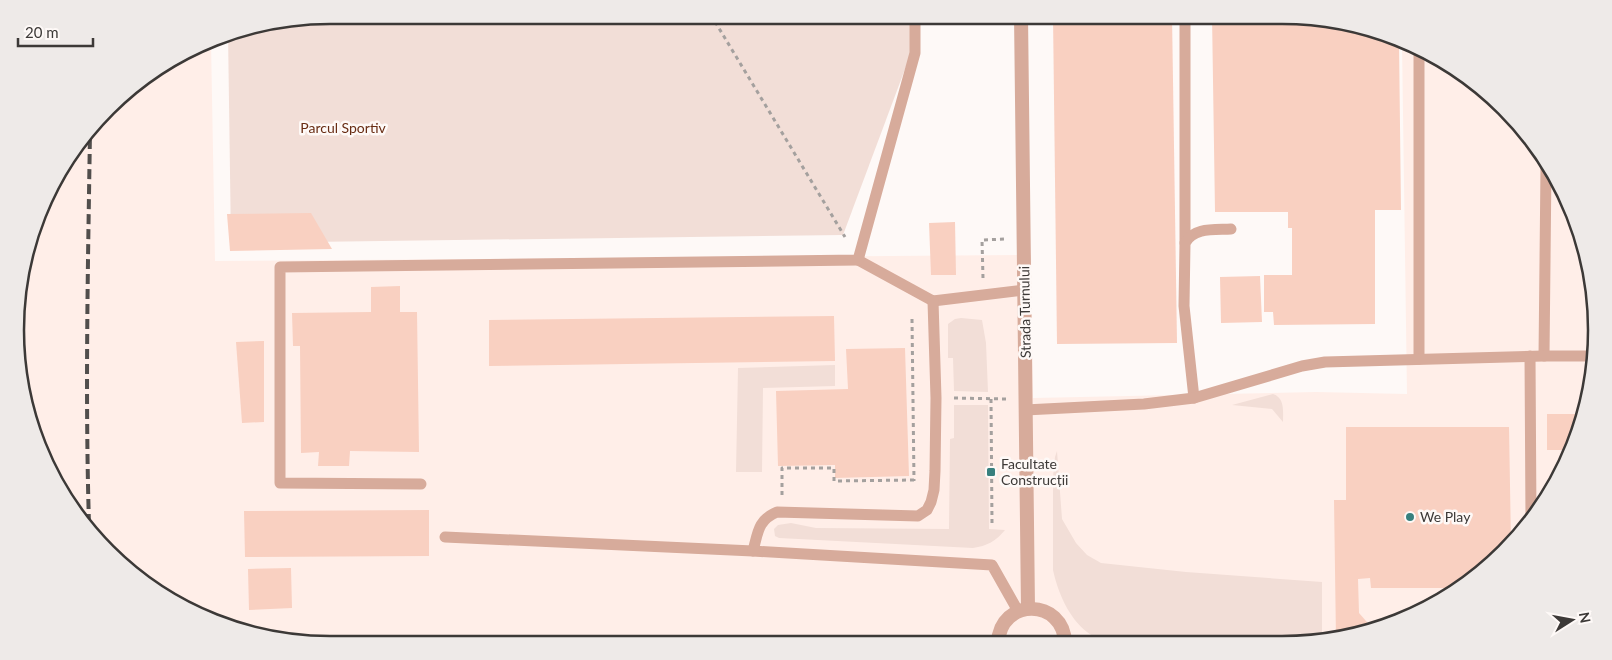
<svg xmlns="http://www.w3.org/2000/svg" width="1612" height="660" font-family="Lato,sans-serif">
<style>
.built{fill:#ffeee8}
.green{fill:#f2ded7}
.building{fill:#f9d0c1}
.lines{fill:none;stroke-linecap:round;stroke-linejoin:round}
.path{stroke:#a4a09e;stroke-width:3;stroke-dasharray:4 4;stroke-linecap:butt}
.service{stroke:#d7ab9b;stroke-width:11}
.minor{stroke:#d7ab9b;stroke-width:14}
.rail{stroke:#514e4c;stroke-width:4;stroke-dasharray:10 5;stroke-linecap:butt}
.poi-dot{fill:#38807e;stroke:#fef9f7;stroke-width:2}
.labels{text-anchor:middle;stroke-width:5;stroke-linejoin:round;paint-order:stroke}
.park-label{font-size:14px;fill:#682c13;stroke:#fef9f7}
.street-label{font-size:14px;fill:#3c3937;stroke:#fef9f7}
.poi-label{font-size:14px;fill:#3c3937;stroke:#fef9f7;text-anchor:start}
.rim{fill:none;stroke:#3c3937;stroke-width:2.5}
</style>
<rect width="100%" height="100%" fill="#fef9f7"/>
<polygon class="built" points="211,42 215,261 1031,255 1033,398 1316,392 1407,394 1402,43 1489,93 1564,190 1596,309 1580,431 1544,505 1489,567 1403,621 1323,642 330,645 229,628 138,580 57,488 21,391 18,289 57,173 123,93"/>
<g class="green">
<polygon points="330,15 911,15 911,53 843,235 231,243 228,32"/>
<polygon points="961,318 982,320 986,343 988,392 954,391 953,358 948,358 948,324 955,319"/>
<polygon points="835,365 835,386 763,388 762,472 736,472 738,368"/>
<path d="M1273 394C1285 398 1283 411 1283 422L1272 409 1232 405Z"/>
<path d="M954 405H988L989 529 1005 530C996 541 987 546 973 548L779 538 775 536 774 529 778 525 791 523 816 528 949 529 950 439 954 438Z"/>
<path d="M1057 451 1062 519 1076 543 1087 555 1101 563 1186 572 1322 582V642L1109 643C1102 640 1093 637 1087 632 1069 618 1058 593 1053 570V477L1055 457Z"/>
</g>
<g class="building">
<polygon points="1053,15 1172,15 1177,343 1057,344"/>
<polygon points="1212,15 1282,15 1383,32 1399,41 1401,210 1375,210 1375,324 1274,325 1273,312 1264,312 1264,275 1292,275 1292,228 1288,228 1288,212 1215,212"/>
<polygon points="311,213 332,249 230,251 227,214"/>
<polygon points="955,222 956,275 931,275 929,223"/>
<polygon points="1260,276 1262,322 1221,323 1220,277"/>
<polygon points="400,286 400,312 417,312 419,452 350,451 349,466 318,466 319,452 301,453 300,346 293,346 292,313 371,312 371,287"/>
<polygon points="834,316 835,361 489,366 489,320"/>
<polygon points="264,341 264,422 242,423 236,342"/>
<polygon points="905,348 909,476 835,478 835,465 778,466 776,391 848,389 846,349"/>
<polygon points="1547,414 1583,414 1580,431 1571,450 1547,450"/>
<polygon points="1346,427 1509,427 1511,543 1489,567 1456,588 1371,588 1370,578 1358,579 1359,613 1373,629 1336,639 1334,500 1346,500"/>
<polygon points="429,510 429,556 245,557 244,511"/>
<polygon points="291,568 292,608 249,610 248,569"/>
</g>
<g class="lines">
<g class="path">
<polyline points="711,15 845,237"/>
<polyline points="983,278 982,240 1005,239"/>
<polyline points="912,319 914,481"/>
<polyline points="954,398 1007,399"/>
<polyline points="991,399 992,523"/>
<polyline points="782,495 782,468 834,468 834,481 914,480"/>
<polyline points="285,632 285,638"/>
</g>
<g class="service">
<polyline points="1185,15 1185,243"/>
<polyline points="1419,52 1419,359"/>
<polyline points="858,260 933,301 1024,290"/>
<polyline points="1530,356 1531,520"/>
<polyline points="1544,356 1546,167"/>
<path d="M1194 398 1184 306 1185 243C1194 227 1215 230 1231 229"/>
<polyline points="1025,410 1144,404 1194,398 1302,366 1325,362 1544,356 1590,356"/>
<polyline points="421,484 280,483 280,267 858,260 915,53 915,15"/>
<polyline points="445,537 753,551 992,565 1018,611"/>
<path d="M753 551C758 532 758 520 777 512L918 516 927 510 931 502 934 490 935 471 936 398 933 301"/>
</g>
<g class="minor">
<polyline points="1021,15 1028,608"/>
<path d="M998 643C1000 597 1064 598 1065 643"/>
</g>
<path class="rail" d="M89 524C85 393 88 263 90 132"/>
</g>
<g class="poi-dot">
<rect x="986" y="467" width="10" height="10" rx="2.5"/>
<circle cx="1410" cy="517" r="5"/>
</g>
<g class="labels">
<g class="park-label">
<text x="343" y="133">Parcul Sportiv</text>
</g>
<g class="street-label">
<text transform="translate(1025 312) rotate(-91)" y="5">Strada Turnului</text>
</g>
<g class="poi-label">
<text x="1001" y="469">Facultate<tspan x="1001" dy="16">Construcții</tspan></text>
<text x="1420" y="522">We Play</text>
</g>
</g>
<path d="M0 0H1612V660H0ZM330 24H1282A306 306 0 0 1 1588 330V330A306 306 0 0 1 1282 636H330A306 306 0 0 1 24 330V330A306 306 0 0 1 330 24Z" fill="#eeeae8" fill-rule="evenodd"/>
<path class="rim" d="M330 24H1282A306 306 0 0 1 1588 330V330A306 306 0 0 1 1282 636H330A306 306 0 0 1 24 330V330A306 306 0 0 1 330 24Z"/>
<g transform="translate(1572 620) rotate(79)" stroke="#fef9f7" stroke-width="4" paint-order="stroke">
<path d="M0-4L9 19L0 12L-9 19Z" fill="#3c3937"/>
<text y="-8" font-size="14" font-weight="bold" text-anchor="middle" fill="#3c3937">N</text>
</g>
<path d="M18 38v8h75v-8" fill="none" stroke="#3c3937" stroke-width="2.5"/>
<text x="25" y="38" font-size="15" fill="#3c3937" stroke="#fef9f7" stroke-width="4" paint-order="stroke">20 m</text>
</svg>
